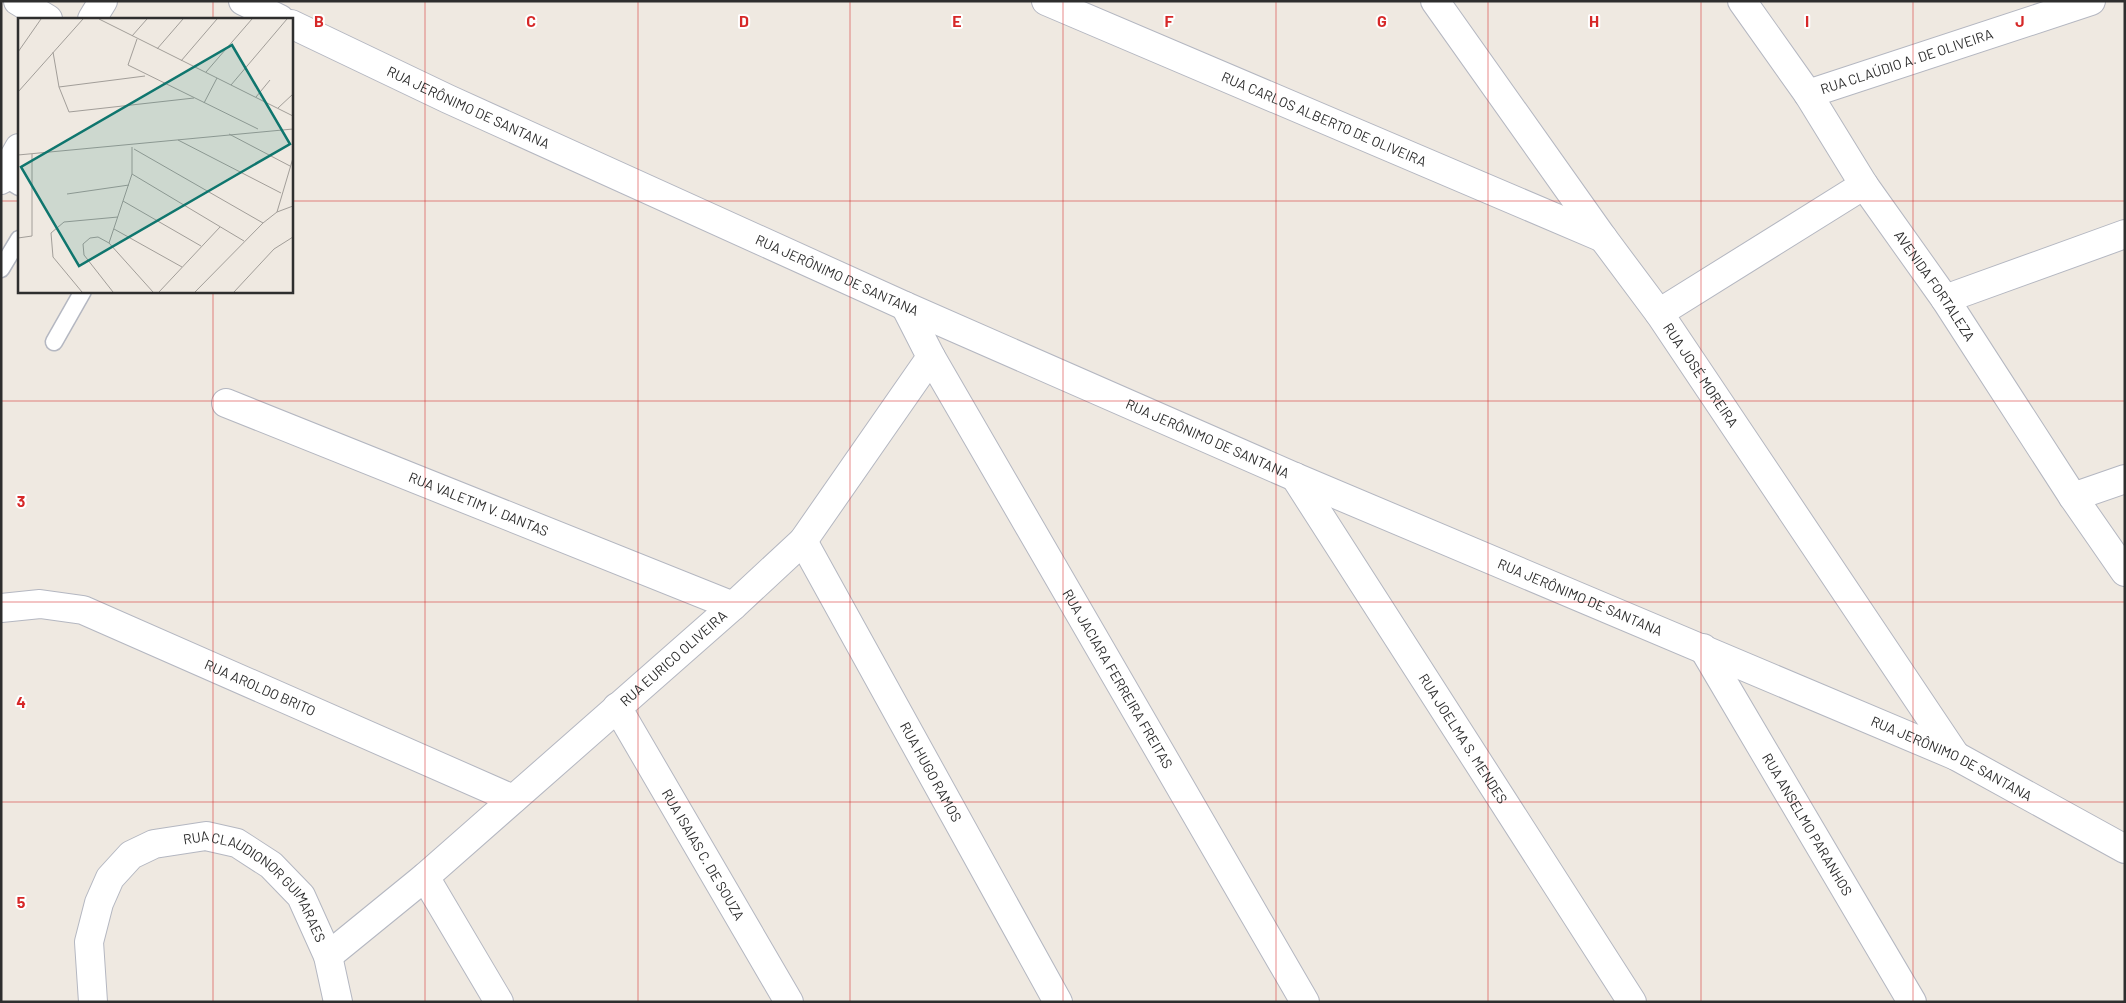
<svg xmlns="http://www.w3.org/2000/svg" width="2126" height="1003" font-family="Barlow,sans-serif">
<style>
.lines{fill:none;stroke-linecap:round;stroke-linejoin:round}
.service-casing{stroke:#b4b7c1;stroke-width:19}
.minor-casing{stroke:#b4b7c1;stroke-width:30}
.secondary-casing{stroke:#b4b7c1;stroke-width:30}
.service{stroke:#fff;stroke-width:16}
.minor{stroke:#fff;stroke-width:28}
.secondary{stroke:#fff;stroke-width:28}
.grid{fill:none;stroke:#d62828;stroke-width:1;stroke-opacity:0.55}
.labels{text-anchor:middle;stroke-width:4;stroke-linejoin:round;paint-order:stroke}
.street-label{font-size:14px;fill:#2e2e2e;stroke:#fff}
.inset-road{fill:none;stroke:#a29e99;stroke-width:1}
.view{fill:#0f766e;fill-opacity:0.15;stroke:#0f766e;stroke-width:2.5}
.inset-edge{fill:none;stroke:#2e2e2e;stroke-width:2.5}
.grid-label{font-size:16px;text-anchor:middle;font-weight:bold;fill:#d62828;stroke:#fff;stroke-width:4;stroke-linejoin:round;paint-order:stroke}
</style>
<rect width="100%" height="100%" fill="#efe9e1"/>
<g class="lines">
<defs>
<g id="service">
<polyline points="2,177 19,187"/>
<polyline points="1,269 19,239"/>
<polyline points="54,342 83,291"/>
</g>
<g id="minor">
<polyline points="18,1 48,19"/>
<polyline points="243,1 280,19"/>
<path id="s1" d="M1046 1 1603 238"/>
<path id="s2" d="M1435 1 1603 238 1659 313 1956 756"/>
<polyline points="92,19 103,1"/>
<path id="s3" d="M291 24 448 99 905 306 1295 477 1956 756 2125 849"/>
<path id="s4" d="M1808 94 2091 1"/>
<polyline points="1,180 19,148"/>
<polyline points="1945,299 2125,234"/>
<polyline points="1659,313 1864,185"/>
<path id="s5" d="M931 357 1305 1002"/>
<path id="s6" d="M226 403 733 606"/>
<path id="s7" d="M1295 477 1632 1002"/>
<polyline points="2073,497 2125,479"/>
<path id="s8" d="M803 541 1058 1002"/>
<path id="s9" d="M1 608 40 604 83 610 513 799"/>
<path id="s10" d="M1703 648 1912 1002"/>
<path id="s11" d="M617 707 789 1002"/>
<polyline points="425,877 499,1002"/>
<path id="s12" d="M328 956 425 877 733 606 803 541 931 357 905 306"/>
<path id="s13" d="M93 1002 89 942 99 903 110 878 131 855 154 844 206 836 237 843 271 865 301 896 328 956 338 1002"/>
</g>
<g id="secondary">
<path id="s14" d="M1742 1 1808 94 1864 185 1945 299 2073 497 2125 572"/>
</g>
</defs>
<use href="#service" class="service-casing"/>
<use href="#minor" class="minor-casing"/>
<use href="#secondary" class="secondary-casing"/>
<use href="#service" class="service"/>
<use href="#minor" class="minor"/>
<use href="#secondary" class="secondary"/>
</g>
<path class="grid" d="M213 1V19M425 1V1002M638 1V1002M850 1V1002M1063 1V1002M1276 1V1002M1488 1V1002M1701 1V1002M1913 1V1002M1 201H19M291 201H2125M213 291V1002M1 401H2125M1 602H2125M1 802H2125"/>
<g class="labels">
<g class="street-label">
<text dy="5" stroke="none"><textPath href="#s4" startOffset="104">RUA CLAÚDIO A. DE OLIVEIRA</textPath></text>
<text dy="5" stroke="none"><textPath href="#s3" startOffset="196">RUA JERÔNIMO DE SANTANA</textPath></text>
<text dy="5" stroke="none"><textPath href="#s1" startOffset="302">RUA CARLOS ALBERTO DE OLIVEIRA</textPath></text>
<text dy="5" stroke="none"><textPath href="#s3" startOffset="601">RUA JERÔNIMO DE SANTANA</textPath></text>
<text dy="5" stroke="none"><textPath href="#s14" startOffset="344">AVENIDA FORTALEZA</textPath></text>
<text dy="5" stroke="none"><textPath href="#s2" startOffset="459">RUA JOSÉ MOREIRA</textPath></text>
<text dy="5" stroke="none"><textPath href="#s3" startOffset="1006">RUA JERÔNIMO DE SANTANA</textPath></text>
<text dy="5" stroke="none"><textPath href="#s6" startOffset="272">RUA VALETIM V. DANTAS</textPath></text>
<text dy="5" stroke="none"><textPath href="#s3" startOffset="1411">RUA JERÔNIMO DE SANTANA</textPath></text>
<text dy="5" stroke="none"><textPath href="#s12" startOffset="456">RUA EURICO OLIVEIRA</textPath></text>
<text dy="5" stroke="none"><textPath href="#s5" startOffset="372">RUA JACIARA FERREIRA FREITAS</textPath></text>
<text dy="5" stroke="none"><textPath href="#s9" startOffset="276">RUA AROLDO BRITO</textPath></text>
<text dy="5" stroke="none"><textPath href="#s7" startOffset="311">RUA JOELMA S. MENDES</textPath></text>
<text dy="5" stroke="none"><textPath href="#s3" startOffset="1816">RUA JERÔNIMO DE SANTANA</textPath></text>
<text dy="5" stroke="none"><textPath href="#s8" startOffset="264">RUA HUGO RAMOS</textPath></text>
<text dy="5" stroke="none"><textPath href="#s10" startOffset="205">RUA ANSELMO PARANHOS</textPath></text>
<text dy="5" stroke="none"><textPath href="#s11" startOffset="171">RUA ISAIAS C. DE SOUZA</textPath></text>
<text dy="5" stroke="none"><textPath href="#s13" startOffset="308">RUA CLAUDIONOR GUIMARAES</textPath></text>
</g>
</g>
<g transform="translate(18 18)">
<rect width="275" height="275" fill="#efe9e1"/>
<path class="inset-road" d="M81 1 275 98M114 18 129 1M119 21 110 47 240 111M139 31 165 1M0 34 23 1M35 34 41 69 51 94 176 80M163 43 199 1M188 54 234 1M213 67 269 1M41 69 127 58M0 74 65 1M238 79 252 62M186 85 199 60M260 90 275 76M211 116 272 148M160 122 263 175M116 131 245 205M0 137 275 111M114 156 226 223M49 176 111 167M105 183 183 228M259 194 275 140M96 211 164 249M0 220 14 218V136M91 225 114 156V129M64 274 35 239 33 215 46 204 100 199M95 274 66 237 65 226 72 220 80 219 91 225 135 274M141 274 202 209M177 274 245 205 259 194 275 188M216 274 256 231 275 219"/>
<path class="view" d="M214 27 272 126 61 248 3 149Z"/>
<rect width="275" height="275" class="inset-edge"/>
</g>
<g class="grid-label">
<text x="319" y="27">B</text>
<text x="531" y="27">C</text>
<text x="744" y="27">D</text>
<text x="957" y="27">E</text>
<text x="1169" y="27">F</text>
<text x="1382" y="27">G</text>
<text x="1594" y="27">H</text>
<text x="1807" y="27">I</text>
<text x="2020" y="27">J</text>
<text x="21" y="507">3</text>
<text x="21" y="708">4</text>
<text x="21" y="908">5</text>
</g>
<rect width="2126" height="1003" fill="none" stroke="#2e2e2e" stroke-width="5"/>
</svg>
